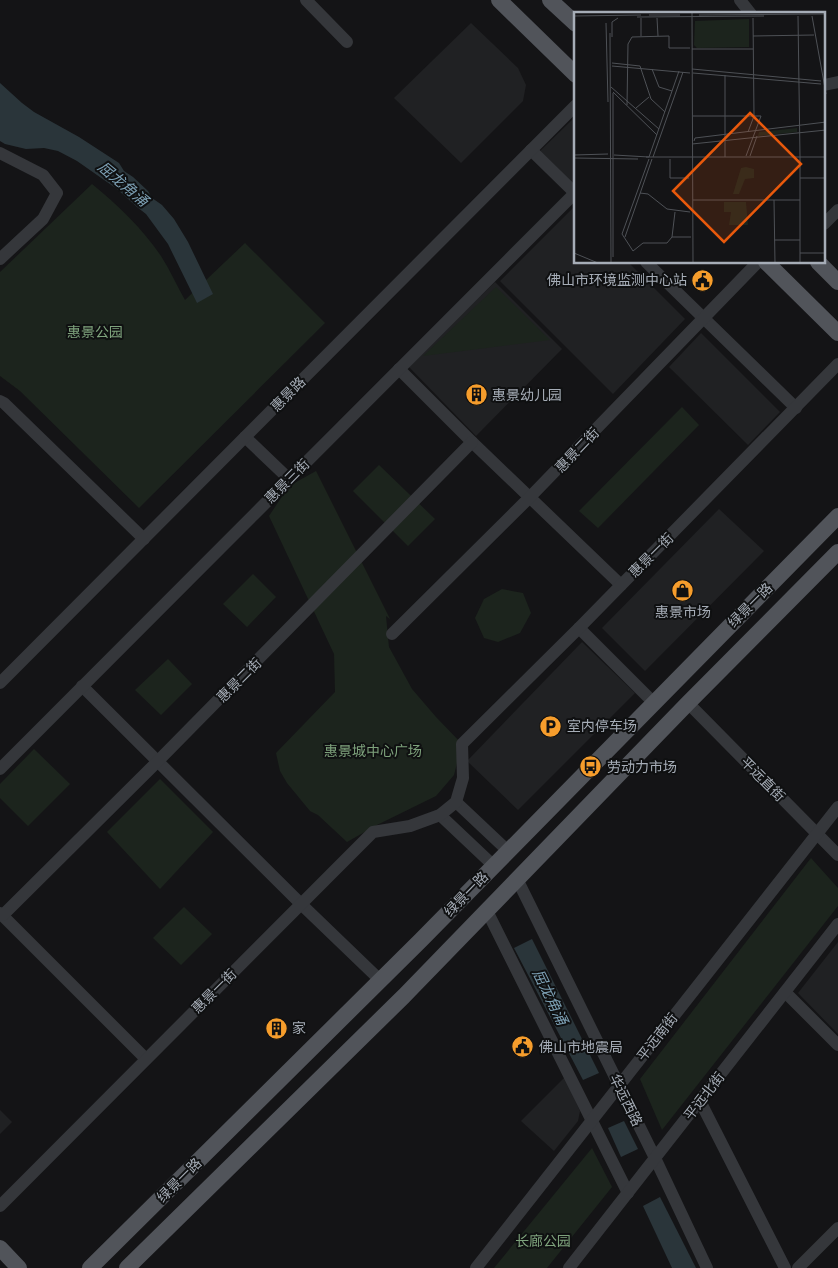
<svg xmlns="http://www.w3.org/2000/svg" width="838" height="1268" font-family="'Fira Sans Condensed','Noto Sans SC',sans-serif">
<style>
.built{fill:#202123}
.green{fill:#1c241d}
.water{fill:#2a353a}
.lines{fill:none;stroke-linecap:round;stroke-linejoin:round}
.minor{stroke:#35373b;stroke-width:12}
.major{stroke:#51545a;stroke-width:16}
.labels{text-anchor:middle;stroke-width:4;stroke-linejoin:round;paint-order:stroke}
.poi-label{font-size:14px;fill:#a6adb7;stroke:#0f1011;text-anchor:start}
.park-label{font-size:14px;fill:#7ea27c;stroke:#0f1011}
.street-label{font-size:14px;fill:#a6adb7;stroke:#0f1011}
.water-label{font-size:15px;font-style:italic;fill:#7c9fb3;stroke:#0f1011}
.inset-road{fill:none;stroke:#4e5156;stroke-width:1}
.view{fill:#e8590c;fill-opacity:0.15;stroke:#e8590c;stroke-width:2.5}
.inset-edge{fill:none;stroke:#a6adb7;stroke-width:2.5}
</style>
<rect width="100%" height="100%" fill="#141416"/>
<g class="built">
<polygon points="471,23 518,68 526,85 523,101 461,163 394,98"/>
<polygon points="573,119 575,119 575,187 539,152"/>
<polygon points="574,207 576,209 576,262 629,263 685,319 613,394 500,281"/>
<polygon points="495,282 562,349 476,436 408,366"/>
<polygon points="701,333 780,412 748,445 669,367"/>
<polygon points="719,509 764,551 645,671 602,628"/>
<polygon points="582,642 635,693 518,810 467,761"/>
<polygon points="838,942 838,1034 798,993"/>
<polygon points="565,1077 580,1111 578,1121 554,1151 521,1121"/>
<polygon points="0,1110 12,1122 0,1134"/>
</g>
<g class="green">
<path d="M92 184C118 205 142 228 161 256 170 270 177 286 185 300L245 243 325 323 139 508 20 391 0 376V272Z"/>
<polygon points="496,287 550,340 423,356"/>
<polygon points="682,407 699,425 598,528 579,511"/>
<polygon points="379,465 435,519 408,546 353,491"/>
<polygon points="316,471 390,619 386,616 389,647 412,689 436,717 462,744 454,775 436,796 377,825 347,842 318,815 310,811 287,783 280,771 276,753 335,692 334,654 269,516 289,486"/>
<polygon points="253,574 276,597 247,627 223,604"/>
<polygon points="502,589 523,593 531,613 520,633 498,642 484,638 475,618 484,599"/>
<polygon points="168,659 192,684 161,715 135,690"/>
<polygon points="34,749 70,784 28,826 0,798 0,784"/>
<polygon points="160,779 213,832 160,889 107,832"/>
<polygon points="811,858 838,888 838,906 662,1130 640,1079"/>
<polygon points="184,907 212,934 181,965 153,938"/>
<polygon points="592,1148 612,1187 547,1268 494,1268"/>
</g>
<g class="water">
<polygon points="0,83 22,103 34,112 79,137 119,163 124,171 133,177 148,191 152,198 162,205 174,219 188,242 213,294 197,303 168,244 146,214 137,207 117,189 77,161 58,151 44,148 26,149 5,144 0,141"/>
<polygon points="532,939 599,1073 583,1080 514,948"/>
<polygon points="624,1121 638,1149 621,1157 608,1128"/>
<polygon points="660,1197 696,1268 672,1268 643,1206"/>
</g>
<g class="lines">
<g class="minor">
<polyline points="306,0 347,42"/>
<polyline points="740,0 751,14"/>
<polyline points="824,85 838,82"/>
<polyline points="531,150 576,194"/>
<polyline points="0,153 43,175 57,193 43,219 0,259"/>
<polyline points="824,224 838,210"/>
<polyline points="646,262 796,408"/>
<polyline points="399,369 472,442 621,585"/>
<polyline points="0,401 4,403 144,539"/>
<polyline points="245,437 289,479"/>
<polyline points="579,628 654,703"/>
<polyline points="392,634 530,497 758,262"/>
<polyline points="0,683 576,105"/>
<polyline points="82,686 301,904 380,980"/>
<polyline points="688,703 838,855"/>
<polyline points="0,769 575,193"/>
<polyline points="456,802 508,851"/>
<polyline points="440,815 494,866"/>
<polyline points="517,879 655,1158 707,1268"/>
<polyline points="487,911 628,1193"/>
<polyline points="0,913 146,1059"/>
<polyline points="3,915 157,762 472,442"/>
<polyline points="785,992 838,1045"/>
<polyline points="700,1101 785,1268"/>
<polyline points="0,1206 373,832 410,826 440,815 456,802 463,778 462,744 579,628 838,364"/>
<polyline points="476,1268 838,807"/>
<polyline points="569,1268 838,924"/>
<polyline points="798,1268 838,1228"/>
</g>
<g class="major">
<polyline points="499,0 576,75"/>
<polyline points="550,0 576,24"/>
<polyline points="766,262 838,333"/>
<polyline points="818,262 838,282"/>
<polyline points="0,1248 19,1268"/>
<polyline points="90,1268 421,940 838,516"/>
<polyline points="127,1268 404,996 688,703 838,552"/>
</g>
</g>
<defs>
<symbol id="civic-disc" viewBox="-11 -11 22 22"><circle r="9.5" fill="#f69d2c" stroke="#0f1011"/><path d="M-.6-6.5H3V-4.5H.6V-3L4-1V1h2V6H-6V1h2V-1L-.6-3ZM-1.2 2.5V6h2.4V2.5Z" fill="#111"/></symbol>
<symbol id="building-disc" viewBox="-11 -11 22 22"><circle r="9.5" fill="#f69d2c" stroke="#0f1011"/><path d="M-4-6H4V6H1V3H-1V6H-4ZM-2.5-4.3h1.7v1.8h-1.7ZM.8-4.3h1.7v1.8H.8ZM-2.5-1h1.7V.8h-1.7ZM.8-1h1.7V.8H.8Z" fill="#111"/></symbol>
<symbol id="shop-disc" viewBox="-11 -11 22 22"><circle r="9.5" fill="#f69d2c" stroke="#0f1011"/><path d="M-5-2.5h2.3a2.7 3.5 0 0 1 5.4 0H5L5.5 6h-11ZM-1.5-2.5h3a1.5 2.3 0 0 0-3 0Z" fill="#111"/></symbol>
<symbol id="parking-disc" viewBox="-11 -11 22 22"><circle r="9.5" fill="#f69d2c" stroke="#0f1011"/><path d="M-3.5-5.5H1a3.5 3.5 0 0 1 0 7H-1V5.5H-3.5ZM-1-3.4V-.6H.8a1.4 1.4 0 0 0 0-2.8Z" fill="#111"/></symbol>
<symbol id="bus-disc" viewBox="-11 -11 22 22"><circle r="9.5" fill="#f69d2c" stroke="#0f1011"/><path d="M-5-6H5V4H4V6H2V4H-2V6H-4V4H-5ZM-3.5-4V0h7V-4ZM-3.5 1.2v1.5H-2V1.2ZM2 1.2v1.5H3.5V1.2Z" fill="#111"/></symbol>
</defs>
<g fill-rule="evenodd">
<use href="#civic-disc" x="690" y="268" width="25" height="25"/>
<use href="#building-disc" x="464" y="382" width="25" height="25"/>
<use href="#shop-disc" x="670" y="578" width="25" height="25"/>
<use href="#parking-disc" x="538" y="714" width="25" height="25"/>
<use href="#bus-disc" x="578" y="754" width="25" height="25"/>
<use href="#building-disc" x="264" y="1016" width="25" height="25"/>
<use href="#civic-disc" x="510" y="1034" width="25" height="25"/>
</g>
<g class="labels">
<g class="poi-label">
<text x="687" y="285" text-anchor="end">佛山市环境监测中心站</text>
<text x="492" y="400">惠景幼儿园</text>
<text x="683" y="617" text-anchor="middle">惠景市场</text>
<text x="567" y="731">室内停车场</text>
<text x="607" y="772">劳动力市场</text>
<text x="292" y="1033">家</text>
<text x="539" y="1052">佛山市地震局</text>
</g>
<g class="park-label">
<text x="95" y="337">惠景公园</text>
<text x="373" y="756">惠景城中心广场</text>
<text x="543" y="1246">长廊公园</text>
</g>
<g class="street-label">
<text transform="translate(288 394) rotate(-45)" y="5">惠景路</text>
<text transform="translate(577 450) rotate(-46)" y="5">惠景二街</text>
<text transform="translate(287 481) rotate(-45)" y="5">惠景三街</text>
<text transform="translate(651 555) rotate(-45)" y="5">惠景一街</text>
<text transform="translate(750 605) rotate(-45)" y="5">绿景一路</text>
<text transform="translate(239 680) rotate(-45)" y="5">惠景二街</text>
<text transform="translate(763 779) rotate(45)" y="5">平远直街</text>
<text transform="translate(466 894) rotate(-46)" y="5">绿景一路</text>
<text transform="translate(214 991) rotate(-45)" y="5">惠景一街</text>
<text transform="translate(657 1037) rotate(-52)" y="5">平远南街</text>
<text transform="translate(704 1096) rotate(-52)" y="5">平远北街</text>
<text transform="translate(626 1100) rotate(64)" y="5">华远西路</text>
<text transform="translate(179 1180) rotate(-45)" y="5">绿景一路</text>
</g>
<g class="water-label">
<text transform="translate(123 184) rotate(40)" y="5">屈龙角涌</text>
<text transform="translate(550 997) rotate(64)" y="5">屈龙角涌</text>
</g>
</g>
<g transform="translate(574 12)">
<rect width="251" height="251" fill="#141416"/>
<path d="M175 7V35L123 36 120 33 121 9ZM223 116V120L184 124 185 120ZM172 155 180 157V166L171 167 165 182H159L167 156ZM150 190H172L174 213H155L157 200H150Z" fill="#1c241d"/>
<path class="inset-road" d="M118 1 119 251M75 3H106M125 3 252 2M0 4 67 3M224 4 226 145M238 4 252 82M63 5 190 4M67 6V24M83 6 84 24M32 11 34 90M36 21 37 251M179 24 240 23M38 25V10L44 6M118 37H179M38 51 66 54 67 57M38 54 116 61M67 57 77 87 91 100M78 57 85 75 98 79M118 57 247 69M119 61 247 72M151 63V145M37 75 85 117M39 80 83 123M39 81V245M53 93 54 32 58 25 95 24V36H116M62 96 75 85M119 104H187L172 144M174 120 180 104 179 6M120 129 121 126 252 110M118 132 252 118M0 143 34 142M40 143 75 145M176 144 183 124M72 145H252M75 145 105 59M79 145 109 60M0 146 64 147M96 147V166H115M226 166H252M66 181 74 182 93 197 116 200M119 188H226M200 188 201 251M51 225 78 147M98 225 101 200M200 228H226M59 239 48 222 75 147M59 239 69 231H93L98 225H117M0 241 24 251M226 241H252M226 251V145"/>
<path class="view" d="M176 101 227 152 150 230 99 179Z"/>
<rect width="251" height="251" class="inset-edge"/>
</g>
</svg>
